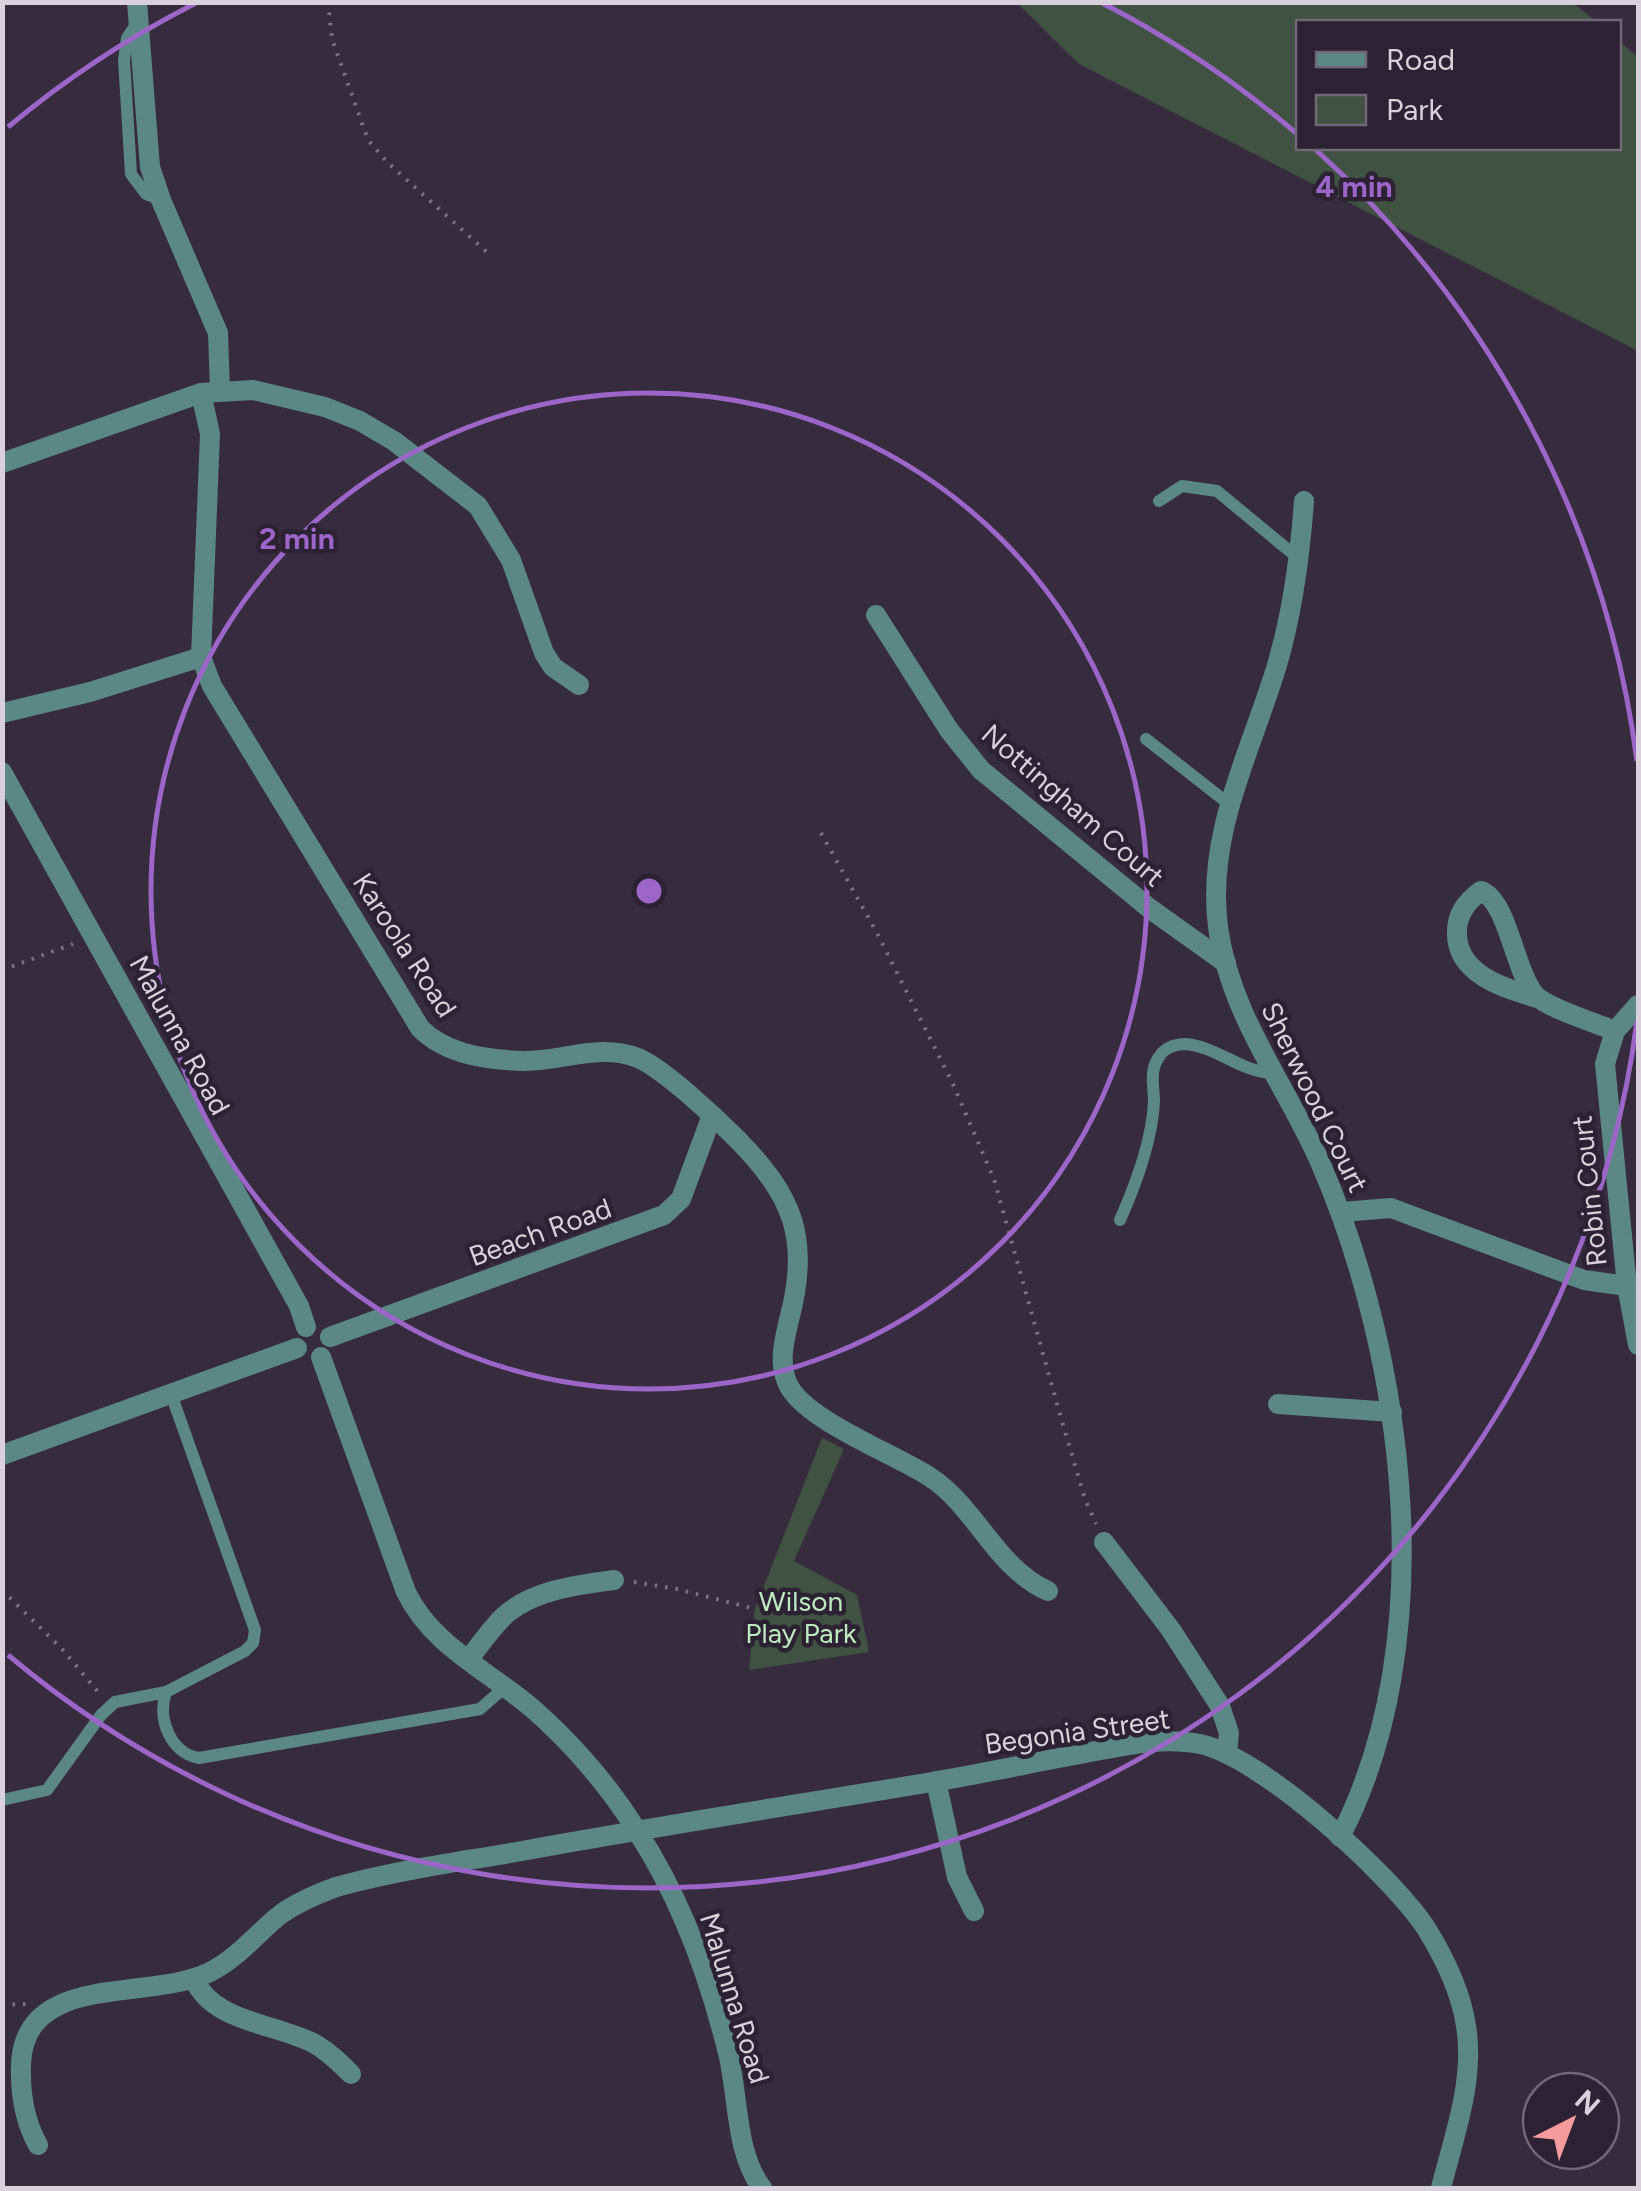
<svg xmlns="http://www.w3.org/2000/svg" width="1641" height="2191" font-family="Figtree,sans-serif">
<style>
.green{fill:#405241}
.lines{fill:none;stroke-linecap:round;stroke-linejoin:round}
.path{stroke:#7d7483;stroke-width:4;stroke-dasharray:2.5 8;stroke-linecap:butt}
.lane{stroke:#5b8785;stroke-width:12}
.street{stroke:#5b8785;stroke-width:20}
.ring{fill:none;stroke:#9c66c9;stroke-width:5}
.labels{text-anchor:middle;stroke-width:9;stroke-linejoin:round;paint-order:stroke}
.street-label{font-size:28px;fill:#d8d1dc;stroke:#2d2234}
.park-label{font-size:28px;fill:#bceabe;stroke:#2d2234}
.centre{fill:#9c66c9;stroke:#2d2234;stroke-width:5}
.ring-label{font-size:30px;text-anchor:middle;font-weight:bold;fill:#9c66c9;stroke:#2d2234;stroke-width:9;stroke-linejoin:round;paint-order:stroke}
</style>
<rect width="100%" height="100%" fill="#372c3e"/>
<g class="green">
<polygon points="1017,3 1573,3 1597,22 1298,22 1298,148 1618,148 1619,41 1638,57 1638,351 1079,64"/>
<polygon points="822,1438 844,1449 794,1561 857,1595 869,1652 749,1670 755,1609"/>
</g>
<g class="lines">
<g class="path">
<polyline points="328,2 332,39 368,140 387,162 490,255"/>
<polyline points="821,833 877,933 952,1082 994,1179 1061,1418 1085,1499 1096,1524"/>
<polyline points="2,970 73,944"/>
<polyline points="634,1582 677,1589 755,1609"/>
<polyline points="2,1590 63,1650 98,1692"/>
<polyline points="2,2005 28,2004"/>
</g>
<g class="lane">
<polyline points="138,22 127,38 124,60 131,174 146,194 161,200"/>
<polyline points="1159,501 1182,486 1217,491 1298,558"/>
<polyline points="1146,739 1229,804"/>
<path d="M1120 1220C1136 1184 1152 1141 1154 1102 1154 1087 1149 1070 1159 1057 1164 1048 1175 1044 1185 1044 1216 1046 1241 1072 1272 1073"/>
<path d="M166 1692C157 1718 170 1753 199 1758L480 1709 505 1687"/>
<polyline points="2,1800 47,1790 101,1715 115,1702 166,1692 245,1651 253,1643 255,1630 171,1394"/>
</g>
<g class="street">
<polyline points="137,2 150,167 161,200 218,333 220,390"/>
<path d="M201 393 210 434 201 657 212 686 420 1028C446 1055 489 1060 525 1061 563 1061 600 1043 638 1058 664 1069 716 1118 737 1139 793 1196 810 1238 790 1316 785 1338 778 1360 787 1382 801 1419 895 1454 930 1477 977 1508 995 1567 1048 1591"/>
<polyline points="2,463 201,393 253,390 325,407 360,421 394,441 478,506 511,560 544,653 553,667 579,685"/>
<path d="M1304 501C1300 556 1293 611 1277 665 1251 752 1206 833 1218 927 1230 1015 1285 1083 1320 1162 1405 1358 1442 1641 1340 1837"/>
<polyline points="876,615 949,730 981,770 1149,908 1226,963"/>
<polyline points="2,713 90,692 201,657"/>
<polyline points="2,772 299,1306 306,1327"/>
<path d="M1538 998C1505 989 1455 974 1457 931 1457 914 1467 901 1481 891 1508 901 1514 970 1535 995 1547 1008 1596 1023 1615 1031"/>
<polyline points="1638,1005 1615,1031 1605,1064 1627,1286 1638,1345"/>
<polyline points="1342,1212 1391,1208 1584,1280 1627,1286"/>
<polyline points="330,1337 664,1215 681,1199 711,1118"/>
<path d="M321 1357 406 1592C432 1646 489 1671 533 1709 572 1743 610 1787 637 1831 680 1897 708 1973 727 2049 739 2093 734 2151 762 2188"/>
<polyline points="1278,1404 1392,1412"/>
<polyline points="2,1455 297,1348"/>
<polyline points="1104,1542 1171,1630 1220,1706 1229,1733 1227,1753"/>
<path d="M468 1660C479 1646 490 1630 503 1617 532 1590 577 1585 614 1580"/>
<polyline points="936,1781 957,1877 974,1911"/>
<path d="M194 1979C213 2023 276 2023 315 2044 329 2052 340 2063 351 2074"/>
<path d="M38 2145C24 2120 20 2093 21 2064 25 1971 149 2002 210 1972 238 1958 257 1933 281 1914 298 1902 317 1894 336 1887 397 1870 460 1862 522 1851 658 1826 795 1805 932 1782 981 1774 1031 1763 1080 1754 1119 1747 1161 1736 1200 1744 1262 1757 1391 1875 1426 1928 1444 1957 1461 1992 1466 2026 1475 2080 1454 2136 1441 2188"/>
</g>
</g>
<g class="ring">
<circle cx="649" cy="891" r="498"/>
<path d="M1637 1021A997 997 0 0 1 8 1655M8 127A997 997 0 0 1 196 3M1102 3A997 997 0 0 1 1296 133M1316 150A997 997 0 0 1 1637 761"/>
</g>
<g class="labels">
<g class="street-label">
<text transform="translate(1073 805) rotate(41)" y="10">Nottingham Court</text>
<text transform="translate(405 945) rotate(57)" y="10">Karoola Road</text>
<text transform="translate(180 1035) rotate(61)" y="10">Malunna Road</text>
<text transform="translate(1315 1097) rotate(64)" y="10">Sherwood Court</text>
<text transform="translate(1589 1191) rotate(-96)" y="10">Robin Court</text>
<text transform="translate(540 1232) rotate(-20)" y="10">Beach Road</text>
<text transform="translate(1077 1731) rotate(-8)" y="10">Begonia Street</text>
<text transform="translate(735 1998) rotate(73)" y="10">Malunna Road</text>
</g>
<g class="park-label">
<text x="801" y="1611">Wilson<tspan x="801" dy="32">Play Park</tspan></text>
</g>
</g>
<circle cx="649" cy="891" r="15" class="centre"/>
<g class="ring-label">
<text x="1354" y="197">4 min</text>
<text x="297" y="549">2 min</text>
</g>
<rect width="1641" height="2191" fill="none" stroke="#d8d1dc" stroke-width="10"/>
<rect x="1296" y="20" width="325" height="130" fill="#2d2234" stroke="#716877" stroke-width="2.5"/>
<rect x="1316" y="52" width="50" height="15" fill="#5b8785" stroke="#716877" stroke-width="2.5"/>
<text x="1386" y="70" font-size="30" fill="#d8d1dc">Road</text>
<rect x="1316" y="95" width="50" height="30" fill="#405241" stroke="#716877" stroke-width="2.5"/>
<text x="1386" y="120" font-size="30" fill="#d8d1dc">Park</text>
<g transform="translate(1571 2121) rotate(42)"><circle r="48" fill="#2d2234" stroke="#716877" stroke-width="2.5"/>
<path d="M0-8L18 38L0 25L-18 38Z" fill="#f59b9d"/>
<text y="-15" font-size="28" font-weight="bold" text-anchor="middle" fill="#d8d1dc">N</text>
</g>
</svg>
